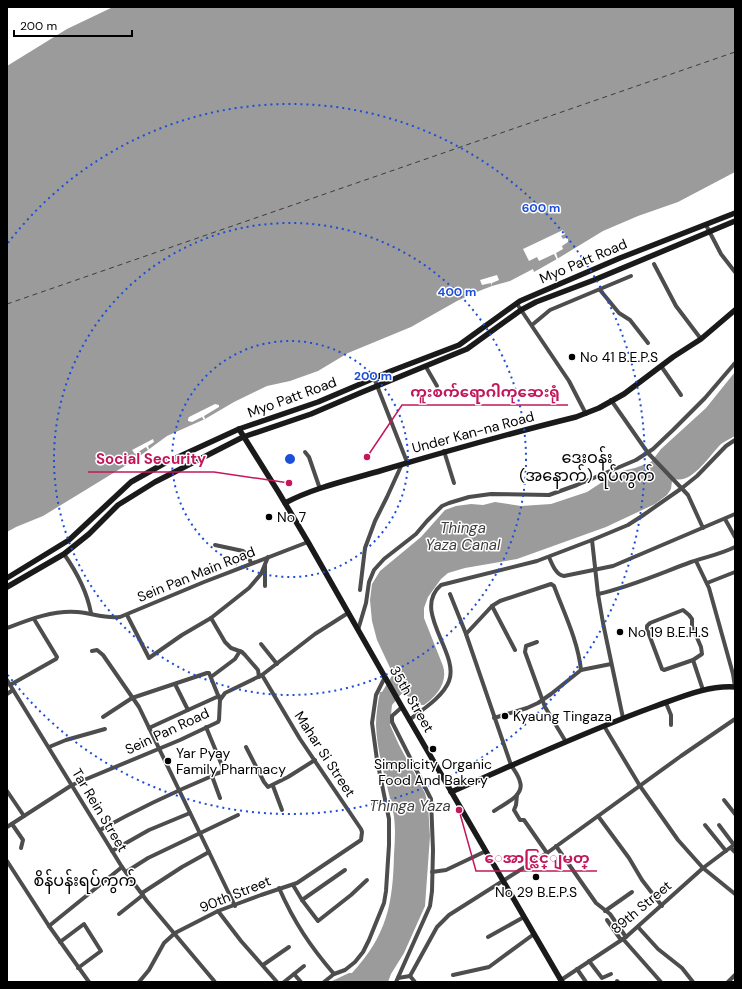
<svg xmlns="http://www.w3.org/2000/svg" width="742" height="989" font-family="'DM Sans','Noto Sans Myanmar',sans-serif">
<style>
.water{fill:#9b9b9b}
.pier{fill:#fff}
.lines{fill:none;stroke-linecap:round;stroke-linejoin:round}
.ferry{stroke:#3c3c3c;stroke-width:1;stroke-dasharray:5 4;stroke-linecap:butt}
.street{stroke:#4d4d4d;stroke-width:4}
.secondary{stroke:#1a1a1a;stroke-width:5.5}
.ring{fill:none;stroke:#1d4ed8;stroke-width:2;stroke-dasharray:2 4}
.poi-dot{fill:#000;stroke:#fff;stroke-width:1.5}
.labels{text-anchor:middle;stroke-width:3;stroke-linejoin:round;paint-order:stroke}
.street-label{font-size:14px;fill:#000;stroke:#fff}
.poi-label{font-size:14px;fill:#000;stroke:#fff;text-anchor:start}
.water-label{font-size:15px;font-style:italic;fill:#3c3c3c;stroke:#fff}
.quarter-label{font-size:16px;fill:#000;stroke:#fff}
.centre{fill:#1d4ed8;stroke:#fff;stroke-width:2}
.ring-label{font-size:12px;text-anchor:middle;font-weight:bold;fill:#1d4ed8;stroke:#fff;stroke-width:3;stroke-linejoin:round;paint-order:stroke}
.leader{fill:none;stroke:#c2185b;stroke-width:1.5}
.callout-dot{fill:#c2185b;stroke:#fff;stroke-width:1.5}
.callout-label{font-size:15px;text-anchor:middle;font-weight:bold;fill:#c2185b;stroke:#fff;stroke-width:3;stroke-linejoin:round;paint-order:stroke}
</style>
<rect width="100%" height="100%" fill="#fff"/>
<g class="water">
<polygon points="113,7 735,7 735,172 678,202 638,216 603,231 557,259 534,272 533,269 510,281 492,286 479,291 457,301 411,327 348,353 318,371 290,381 267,386 234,402 205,419 167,436 133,461 43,516 16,527 7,532 7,66 67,29"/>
<path d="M735 372V436C730 439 725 441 721 444 710 455 692 484 675 479L672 481 671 489 667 495 655 504 606 527 517 559 465 568 448 573 441 579 428 597 424 608V618L443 666C448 682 437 696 424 705 415 706 409 696 403 692L392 705 390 725 399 745 425 793 428 805 430 836 425 906 404 953 391 974 388 982H330L349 973H352C387 935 393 904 394 854 395 840 396 825 393 811 387 783 377 754 376 725 376 714 378 702 380 692H382L393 674 377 640 372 621 370 600 372 584 380 571 421 537 445 510 456 506 471 504 483 505 495 502 521 506 551 504 587 492 610 477 622 471 635 468 651 462 661 449 706 408Z"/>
</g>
<g class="pier">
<polygon points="563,230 565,234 561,236 563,239 565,238 568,239 568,242 562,246 563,249 556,253 558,259 557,260 554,254 539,261 537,257 529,261 523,249"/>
<polygon points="497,275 499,280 492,283 492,286 491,283 482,285 480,280"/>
<polygon points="215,404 219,405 219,407 204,416 205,419 204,420 202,417 192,422 188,421 188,419 189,417"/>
<polygon points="153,439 154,442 148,446 149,449 148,450 146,447 135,454 132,450"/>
</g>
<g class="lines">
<polyline class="ferry" points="7,304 735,52"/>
<g class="street">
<polyline points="706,225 721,254 735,272"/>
<polyline points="654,264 676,306 701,339"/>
<polyline points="600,290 619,313 630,320 648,343"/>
<polyline points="517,304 569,381 586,414"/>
<polyline points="532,325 550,310 631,276"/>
<polyline points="661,366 681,395"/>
<polyline points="426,367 437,386"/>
<polyline points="374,378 407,462"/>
<polyline points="611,400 648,453 688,495 703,528"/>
<polyline points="444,451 454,483"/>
<polyline points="305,452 309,457 320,489"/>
<polyline points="725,519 735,537"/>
<polyline points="592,540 598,594 603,623 623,718"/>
<polyline points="215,545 243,551 248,555 251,563"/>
<path d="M64 554C76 571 87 592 91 613"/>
<path d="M549 557C552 564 556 575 564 576L613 566 735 514"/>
<polyline points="696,561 709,588 733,674 735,687"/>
<polyline points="265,565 265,586"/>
<polyline points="707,583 735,572"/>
<polyline points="360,590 365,548 375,521 387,497 402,464"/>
<path d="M450 594 466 634 511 765C514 770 519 776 520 782 525 796 502 805 494 811"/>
<path d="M598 594C630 587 661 573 691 562 706 557 721 554 735 547"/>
<polygon points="683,610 689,615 692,619 692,626 701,647 702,654 693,660 664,670 662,669 647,629 647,626 650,623"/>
<polyline points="127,615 149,658 182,635 211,618 225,642 231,648 242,652 245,655 258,670 259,677"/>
<polyline points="211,618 249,588 261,574 268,557"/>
<path d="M7 628C28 620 53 610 77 612 91 613 105 619 120 617L204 582 308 542"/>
<polyline points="358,630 366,603 369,582 374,570 384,559 416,534 427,521 442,506 449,503 469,497 491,494 549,495 577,485 636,460 653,449 673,430 705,398 735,363"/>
<polyline points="466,634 492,606"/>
<polyline points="537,642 526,646 525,652 545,707 566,742"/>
<polyline points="261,644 277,664"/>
<path d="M515 650 492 606 500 601 551 584 554 586C564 613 578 641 581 670"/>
<polyline points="92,651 97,650 103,655 139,707 235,906"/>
<polyline points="693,660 703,690"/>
<polyline points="211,677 235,659 240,651"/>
<polyline points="7,680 122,867 147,901 215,982"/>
<polyline points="10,685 56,659 57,657 34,619"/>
<polyline points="7,694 13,690"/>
<polyline points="666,703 671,715 671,725"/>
<polyline points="188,710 219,696"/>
<polyline points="103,717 132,698 207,673 209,673 220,700"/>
<polyline points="494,718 527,708 538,703 551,694 581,670 611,664"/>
<path d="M409 720C422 710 443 697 449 681 460 653 411 611 441 585L537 561 592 540 628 525 642 516 682 488 697 476 726 446 735 440"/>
<polyline points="604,726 640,786 678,840 703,868 735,894"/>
<polyline points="206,727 223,768 222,772 215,774 212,776 220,798"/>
<polyline points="149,728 188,710 175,684"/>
<polyline points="49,747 66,740 105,729"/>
<polyline points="246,747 264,782 268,787 288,777 315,760"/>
<polyline points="273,786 282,810"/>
<polyline points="7,791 24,816"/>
<polyline points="517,795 516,805 514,810 520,820 524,820 547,853"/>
<polyline points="724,800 735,814"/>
<polyline points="598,816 629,858 642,880 662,906"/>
<polyline points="12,824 23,840 21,848"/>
<polyline points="705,825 726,851"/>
<polyline points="719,825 734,845"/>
<polyline points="7,827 72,785 180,740 218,722 219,720 220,700 225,693 262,675 315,634 348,613"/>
<path d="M100 830C136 810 174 792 212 776"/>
<polyline points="556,846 596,903 610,914 626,937"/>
<polyline points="731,848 735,852"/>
<polyline points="112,851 149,830 190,813"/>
<polyline points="7,861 49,926 89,982"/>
<polyline points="126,872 148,858 238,815"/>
<polyline points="432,872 446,870 486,851"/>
<polyline points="293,885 302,900 318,921 351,895 367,880"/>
<path d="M279 888C294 922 310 946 334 974"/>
<polyline points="142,893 182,867 209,852"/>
<polyline points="302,900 345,870"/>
<polyline points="218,911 241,941 277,982"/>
<polyline points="605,911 632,892"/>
<polyline points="119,914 143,895"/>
<polyline points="607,920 621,940"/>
<polyline points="49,926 122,867"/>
<polyline points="638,927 658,949 682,968 693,982"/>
<polyline points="488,937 524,917"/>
<polyline points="623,939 661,982"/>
<polyline points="60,942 84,924 101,951 78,968"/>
<polyline points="589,961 602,978 611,974"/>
<polyline points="263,965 289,947"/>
<polyline points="577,969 586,982"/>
<polyline points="294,974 301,982"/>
<polyline points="453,975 489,967 534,934"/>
<polyline points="410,976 437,927 449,915 547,853 681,756 735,719"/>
<polyline points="410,976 415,982"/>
<polyline points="398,978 410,976"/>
<polyline points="561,980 626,937 703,868 735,844"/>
<polyline points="617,981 618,982"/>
<polyline points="139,982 149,970 164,943 175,933 218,911 261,895 297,883 361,840 362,832 361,829 300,739 262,675"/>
<polyline points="284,982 304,966"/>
<polyline points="324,982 334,974 345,970 355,962 363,952 369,940 384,903 386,891 389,845 389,819 377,760 372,723 376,695 385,677"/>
<polyline points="396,982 430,906 432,891 433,850 431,799 392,722 392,716 402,707"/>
<polyline points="728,982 735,975"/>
</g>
<g class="secondary">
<polyline points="239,429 279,493 308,542 402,707 562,982"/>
<path d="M285 503C315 487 350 480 383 470 447 451 511 433 576 417L599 408 624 394 673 357 701 339 735 310"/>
<polyline points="7,578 69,540 131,482 165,463 239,429 318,402 391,371 459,345 520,301 620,258 735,213"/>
<polyline points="7,587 64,554 89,534 118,505 155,482 243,437 311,414 360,393 467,349 521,310 536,302 594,280 735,221"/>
<path d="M451 792C518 763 584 732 653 707 679 698 707 685 735 687"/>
</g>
</g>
<g class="ring">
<circle cx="290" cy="459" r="118"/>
<circle cx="290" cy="459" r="236"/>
<path d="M8 243A355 355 0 1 1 8 675"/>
</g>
<g class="poi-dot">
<circle cx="572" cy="357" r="4"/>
<circle cx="269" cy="517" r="4"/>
<circle cx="620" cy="632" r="4"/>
<circle cx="505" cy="716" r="4"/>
<circle cx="433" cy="749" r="4"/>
<circle cx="168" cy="761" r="4"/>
<circle cx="536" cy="877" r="4"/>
</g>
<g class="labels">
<g class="street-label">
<text transform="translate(583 261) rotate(-23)" y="5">Myo Patt Road</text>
<text transform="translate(292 397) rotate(-20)" y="5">Myo Patt Road</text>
<text transform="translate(473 432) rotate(-15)" y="5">Under Kan-na Road</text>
<text transform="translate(196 574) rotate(-22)" y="5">Sein Pan Main Road</text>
<text transform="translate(412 699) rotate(60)" y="5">35th Street</text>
<text transform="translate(167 731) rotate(-25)" y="5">Sein Pan Road</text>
<text transform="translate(325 754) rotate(57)" y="5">Mahar Si Street</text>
<text transform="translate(100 810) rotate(59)" y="5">Tar Rein Street</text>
<text transform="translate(235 894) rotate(-22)" y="5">90th Street</text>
<text transform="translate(641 907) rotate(-40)" y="5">89th Street</text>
</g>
<g class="poi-label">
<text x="580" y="362">No 41 B.E.P.S</text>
<text x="277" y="522">No 7</text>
<text x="628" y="637">No 19 B.E.H.S</text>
<text x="513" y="721">Kyaung Tingaza</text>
<text x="176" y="758">Yar Pyay<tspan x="176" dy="16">Family Pharmacy</tspan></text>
<text x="433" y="769" text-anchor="middle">Simplicity Organic<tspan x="433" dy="16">Food And Bakery</tspan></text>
<text x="536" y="897" text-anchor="middle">No 29 B.E.P.S</text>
</g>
<g class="water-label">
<text x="463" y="533">Thinga<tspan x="463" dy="17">Yaza Canal</tspan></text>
<text x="410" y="811">Thinga Yaza</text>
</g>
<g class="quarter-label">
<text x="587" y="463">ဒေးဝန်း<tspan x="587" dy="18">(အနောက်) ရပ်ကွက်</tspan></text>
<text x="85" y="886">စိန်ပန်းရပ်ကွက်</text>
</g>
</g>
<circle cx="290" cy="459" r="6" class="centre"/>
<g class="ring-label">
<text x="541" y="212">600 m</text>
<text x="457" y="296">400 m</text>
<text x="373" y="380">200 m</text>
</g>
<path class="leader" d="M367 457L402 405H568M289 483L214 472H88M459 810L476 871H597"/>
<g class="callout-dot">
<circle cx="367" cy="457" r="4"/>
<circle cx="289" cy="483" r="4"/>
<circle cx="459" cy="810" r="4"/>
</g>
<g class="callout-label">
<text x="485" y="397">ကူးစက်ရောဂါကုဆေးရုံ</text>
<text x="151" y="464">Social Security</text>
<text x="537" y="863">ေအာင္လြင္ျမတ္</text>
</g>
<rect width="742" height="989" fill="none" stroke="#000000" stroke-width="16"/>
<path d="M14 30v6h118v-6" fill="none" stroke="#000000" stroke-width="2"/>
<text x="20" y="30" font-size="12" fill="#000000" stroke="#ffffff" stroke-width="3" paint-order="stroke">200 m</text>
</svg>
